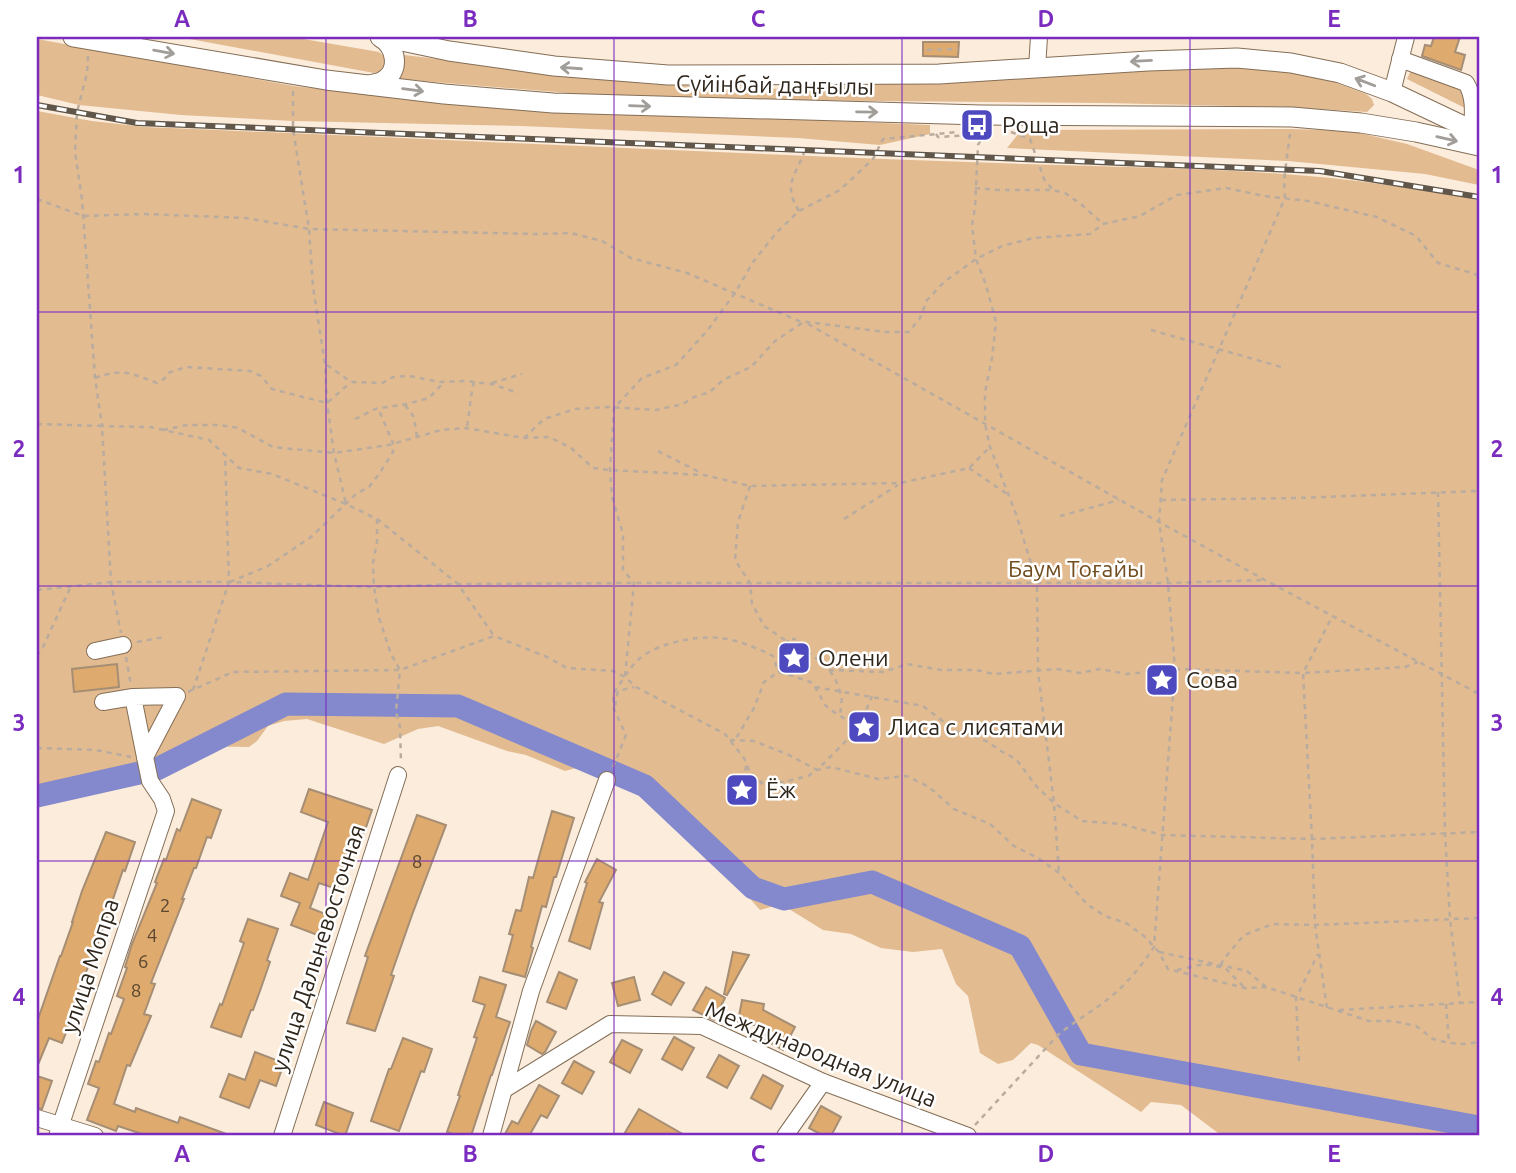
<svg xmlns="http://www.w3.org/2000/svg" width="1516" height="1173" font-family="Ubuntu,sans-serif">
<style>
.green{fill:#e2bb91}
.lines{fill:none;stroke-linecap:round;stroke-linejoin:round}
.river{stroke:#8389cc;stroke-width:23}
.building{fill:#deaa6d;stroke:#a68e75;stroke-width:2}
.minor-casing{stroke:#846e56;stroke-width:18}
.major-casing{stroke:#846e56;stroke-width:21}
.path{stroke:#b9ac9e;stroke-width:2.5;stroke-dasharray:5 5;stroke-linecap:butt}
.minor{stroke:#fff;stroke-width:16}
.major{stroke:#fff;stroke-width:19}
.rail-casing{stroke:#60564a;stroke-width:6}
.rail{stroke:#fff;stroke-width:3.5;stroke-dasharray:10;stroke-linecap:butt}
.oneway{stroke:#a19d99}
.grid{fill:none;stroke:#7b2cbf;stroke-width:2;stroke-opacity:0.55}
.labels{text-anchor:middle;stroke-width:5;stroke-linejoin:round;paint-order:stroke}
.number-label{font-size:19px;fill:#5b4730}
.street-label{font-size:23px;fill:#2f261c;stroke:#fff}
.poi-label{font-size:23px;fill:#2f261c;stroke:#fff;text-anchor:start}
.park-label{font-size:23px;fill:#714d20;stroke:#fff}
.neatline{fill:none;stroke:#7b2cbf;stroke-width:2.5}
.grid-label{font-size:23px;text-anchor:middle;font-weight:bold;fill:#7b2cbf}
</style>
<rect width="100%" height="100%" fill="#fbecdc"/>
<g class="green">
<polygon points="179,37 292,37 379,52 387,59 386,69 374,73"/>
<polygon points="37,39 294,86 414,100 623,112 930,125 930,134 880,145 798,138 522,126 293,121 181,115 79,105 37,95"/>
<polygon points="404,55 649,84 783,89 1251,65 1329,80 1366,94 1372,99 1374,105 1367,112 1287,107 1106,103 640,99 398,79"/>
<polygon points="1414,64 1463,82 1469,110 1407,79"/>
<path d="M37 111 92 121 145 127C438 139 731 154 1025 164 1145 168 1267 168 1387 185 1415 189 1453 191 1479 201V1136H1222L1181 1105 1151 1102 1141 1112 1038 1045 1031 1043 1013 1060 998 1064 980 1053 968 996 956 984 942 949 913 952 881 948 851 934 823 930 781 904 760 910 746 894 730 880 675 822 664 803 645 786 598 762 565 771 526 755 507 751 438 726 418 729 384 744 307 719 284 721 268 726 257 741 249 747 191 746 154 765 42 791 37 790Z"/>
<polygon points="1023,128 1040,130 1291,129 1351,131 1407,144 1479,170 1479,185 1425,174 1288,161 1007,148"/>
</g>
<g class="lines">
<polyline class="river" points="37,796 157,769 286,704 458,706 645,786 753,888 784,899 872,882 1020,946 1081,1054 1479,1127"/>
</g>
<g class="building">
<polygon points="1434,37 1460,37 1455,52 1465,55 1461,70 1422,56 1425,45 1431,46"/>
<polygon points="923,42 959,42 958,57 923,56"/>
<polygon points="117,664 119,687 74,692 72,669"/>
<polygon points="309,789 372,810 364,833 358,831 337,889 319,883 310,908 328,915 320,936 291,925 300,903 281,896 290,873 308,880 328,822 301,812"/>
<polygon points="192,799 221,810 211,838 207,837 196,868 194,868 182,899 184,899 151,983 155,984 144,1014 151,1016 130,1066 127,1065 114,1104 135,1112 136,1108 178,1123 180,1117 229,1135 229,1136 148,1136 118,1126 116,1131 87,1120 99,1088 88,1084 96,1061 99,1062 109,1033 111,1034 124,999 117,996 127,968 125,967 132,944 157,883 155,882 164,859 166,860 177,829 180,831"/>
<polygon points="552,811 574,818 556,877 554,877 546,907 542,906 531,947 533,948 525,977 503,971 513,935 509,934 516,910 521,911 529,877 533,878"/>
<polygon points="417,815 446,825 412,915 391,975 394,976 375,1031 347,1023 368,957 365,956"/>
<polygon points="106,832 135,842 125,871 123,870 91,963 90,962 81,984 71,1014 73,1014 62,1043 49,1038 37,1067 37,1022 60,956 61,956 73,922 72,922 82,891"/>
<polygon points="597,859 616,870 599,902 603,903 590,949 569,941 587,883 585,882"/>
<polygon points="248,919 278,929 267,960 270,962 261,988 253,1010 251,1010 241,1037 211,1027 220,1004 222,1005 244,943 240,941"/>
<polygon points="733,952 749,955 727,995 724,994"/>
<polygon points="559,972 577,980 566,1009 547,1002"/>
<polygon points="664,972 684,983 671,1005 652,994"/>
<polygon points="480,977 506,985 496,1017 510,1022 492,1075 491,1075 471,1136 459,1136 447,1132 460,1096 458,1095 477,1038 474,1037 485,1005 473,1001"/>
<polygon points="634,977 640,1000 618,1006 612,983"/>
<polygon points="706,987 725,998 714,1020 693,1010"/>
<polygon points="742,1000 764,1004 763,1010 795,1027 783,1050 763,1039 769,1028 738,1022"/>
<polygon points="536,1021 556,1032 545,1052 542,1054 527,1045 531,1031"/>
<polygon points="674,1037 694,1048 682,1070 662,1059"/>
<polygon points="403,1038 432,1049 424,1072 421,1071 399,1131 371,1121 389,1069 391,1069"/>
<polygon points="622,1040 642,1050 630,1073 610,1062"/>
<polygon points="255,1052 284,1063 276,1086 260,1080 249,1108 220,1097 229,1074 245,1080"/>
<polygon points="719,1055 739,1066 727,1088 707,1077"/>
<polygon points="574,1061 594,1072 582,1094 562,1083"/>
<polygon points="763,1075 783,1086 771,1109 751,1098"/>
<polygon points="37,1076 52,1081 42,1109 37,1108"/>
<polygon points="539,1085 559,1096 547,1118 541,1115 529,1136 504,1136 512,1121 518,1124"/>
<polygon points="324,1102 353,1113 345,1136 316,1125"/>
<polygon points="821,1106 841,1117 831,1136 824,1136 809,1128"/>
<polygon points="639,1109 686,1136 623,1136"/>
</g>
<g class="lines">
<defs>
<g id="minor">
<path d="M1400 59 1466 83C1475 97 1473 114 1472 130"/>
<polyline points="1037,68 1039,37"/>
<polyline points="1392,92 1406,37"/>
<polyline points="95,651 123,645"/>
<polyline points="103,702 133,697 177,696 145,757 133,697"/>
<polyline points="505,1089 610,1024 702,1026 823,1082 968,1136"/>
<polyline points="37,1118 95,1136"/>
<polyline points="57,1136 166,811 162,799 150,781 145,757"/>
<polyline points="282,1136 398,775"/>
<polyline points="491,1136 531,991 607,780"/>
<polyline points="785,1136 823,1082"/>
</g>
<g id="major">
<polyline points="73,37 326,80 444,94 553,103 981,115 1292,117 1361,123 1416,132 1479,146"/>
<polyline points="383,37 449,51 554,66 668,75 939,74 1148,61 1237,58 1291,63 1340,73 1392,92 1472,130 1479,135"/>
<path d="M370 85C371 84 380 83 381 82 402 72 396 46 380 37"/>
</g>
</defs>
<use href="#minor" class="minor-casing"/>
<use href="#major" class="major-casing"/>
<g class="path">
<polyline points="927,50 958,49"/>
<polyline points="88,56 87,73 77,112 75,152 82,199 95,378 102,426 150,427 209,440 239,468 272,474 346,504 377,519 458,584 494,636"/>
<polyline points="293,91 293,129 309,229 313,287 325,364 327,403 334,453 346,504"/>
<polyline points="985,132 978,145 975,208 972,225 976,259 986,285 996,322 992,358 985,392 985,424 990,447 1016,514 1037,583 1038,671 1054,803 1059,873"/>
<polyline points="1011,132 1030,139 1044,179 1053,190"/>
<polyline points="936,134 938,137 973,135 984,132"/>
<polyline points="975,188 998,190 1053,190 1065,193 1082,205 1103,224"/>
<polyline points="37,199 83,216 145,214 246,218 309,229 538,234 571,233 602,241 631,258 687,273 799,321 885,332 909,332 920,318 927,300 944,282 976,259 1002,246 1033,238 1090,234 1103,224 1140,216 1177,195 1226,188 1264,196 1308,201 1377,217 1416,236 1438,263 1475,274 1479,277"/>
<path d="M799 211C782 184 796 176 805 150"/>
<polyline points="808,324 1159,522 1265,580 1479,694"/>
<polyline points="1151,330 1285,368"/>
<polyline points="327,365 351,382 382,383 393,377 410,376 440,382 464,381 492,384 518,393"/>
<path d="M95 378C123 368 130 373 157 383L164 379 168 373 186 367 250 371 261 376 272 389 327 403 351 382"/>
<polyline points="492,383 522,374"/>
<polyline points="405,405 414,417 417,437"/>
<polyline points="355,419 375,409 407,404 429,398 444,382"/>
<polyline points="37,424 102,426 111,582 121,633"/>
<path d="M467 426C470 411 470 397 474 382"/>
<polyline points="163,430 187,425 219,425 238,428 273,447 334,453 389,445 441,430 466,428 524,438 549,437 571,448 593,468 610,470 704,475 750,486 900,483 969,468 990,447"/>
<polyline points="524,438 544,419 575,409 609,407 656,410 683,404 694,397 710,392 723,380 751,367 775,341 802,323"/>
<polyline points="658,451 701,473"/>
<polyline points="969,468 1007,494"/>
<polyline points="750,486 738,522 735,560 750,583 752,604 764,626 788,642 805,650 825,665 835,678 842,697 840,716"/>
<polyline points="1438,492 1445,833 1450,919 1460,1003"/>
<polyline points="1161,500 1297,498 1479,491"/>
<polyline points="1060,516 1119,500"/>
<polyline points="377,519 377,542 373,563 374,587 379,618 391,654 400,670 396,712 400,727 401,761"/>
<polyline points="844,519 898,485"/>
<polyline points="230,582 268,566 311,537 356,494 369,487 379,474 393,452 393,443 378,408"/>
<polyline points="37,590 111,582 229,582 374,587 458,584 634,583 1168,583 1265,580"/>
<polyline points="137,642 164,637"/>
<polyline points="37,656 43,647 71,586"/>
<polyline points="126,657 131,685"/>
<polyline points="829,670 884,672 907,664 941,670 976,670 994,674 1057,669 1080,673 1100,669 1127,674 1175,669 1303,673 1405,667 1418,662"/>
<polyline points="778,672 786,662 786,650 788,639 796,639"/>
<polyline points="625,676 634,583 623,570 623,534 612,497 610,470 614,408 642,378 676,365 707,331 735,293 753,262 777,232 799,211 840,190 873,159 883,139 958,132"/>
<polyline points="815,687 923,706 957,732 970,734 988,742 999,750 1016,759 1037,787 1054,803 1082,821 1121,824 1162,835 1312,839 1479,832"/>
<polyline points="193,690 229,582 225,454"/>
<polyline points="188,692 233,672 400,670 494,636 547,657 567,668 613,671 625,677 636,687 725,734 744,758 750,773 762,783 784,782 808,776 817,770 831,767 878,779 907,776 929,787 954,809 990,824 1014,846 1038,858 1059,873 1088,905 1105,916 1126,923 1144,936 1159,952 1168,969 1245,988 1266,987 1369,1021 1393,1021 1416,1026 1433,1039 1449,1043 1464,1044 1479,1042"/>
<polyline points="615,706 618,691 634,687"/>
<polyline points="859,728 872,696"/>
<polyline points="730,740 754,741 789,755 817,770 859,728 831,710 825,705 813,683 793,676 778,672 764,682 754,708 735,740"/>
<polyline points="37,748 96,750 131,757"/>
<polyline points="746,766 743,788 762,783"/>
<path d="M613 767 626 735 614 709 613 694C621 683 629 668 639 659 647 652 659 647 668 644 711 632 735 637 773 656L778 671"/>
<polyline points="1159,952 1247,971 1266,987"/>
<polyline points="1221,965 1223,960 1244,935 1273,924 1315,925 1479,918"/>
<polyline points="1177,970 1204,964 1225,968 1245,988"/>
<polyline points="1446,1004 1449,1043"/>
<polyline points="1327,1008 1315,925 1312,839 1303,673 1332,617"/>
<polyline points="1339,1010 1479,1002"/>
<polyline points="1299,1061 1296,998 1318,954"/>
<path d="M975 1125 1059 1034C1076 1020 1097 1009 1114 994 1130 980 1142 965 1154 947L1175 669 1168 583 1159 522 1162 480 1285 198 1284 180 1290 134"/>
</g>
<use href="#minor" class="minor"/>
<use href="#major" class="major"/>
<defs>
<polyline id="rail" points="37,105 137,123 1320,171 1479,197"/>
</defs>
<use href="#rail" class="rail-casing"/>
<use href="#rail" class="rail"/>
</g>
<defs><path id="oneway-shaft" d="M-6 0H5M1.5-3L5.5 0L1.5 3" fill="none" stroke-width="1.6" stroke-linecap="round" stroke-linejoin="round" transform="scale(1.75)"/></defs>
<g class="oneway">
<use href="#oneway-shaft" transform="translate(164 52) rotate(10)"/>
<use href="#oneway-shaft" transform="translate(1141 61) rotate(177)"/>
<use href="#oneway-shaft" transform="translate(571 68) rotate(-176)"/>
<use href="#oneway-shaft" transform="translate(1365 82) rotate(-159)"/>
<use href="#oneway-shaft" transform="translate(413 90) rotate(7)"/>
<use href="#oneway-shaft" transform="translate(640 106) rotate(2)"/>
<use href="#oneway-shaft" transform="translate(867 112) rotate(1)"/>
<use href="#oneway-shaft" transform="translate(1447 139) rotate(13)"/>
</g>
<path class="grid" d="M326 37V1136M614 37V1136M902 37V1136M1190 37V1136M37 312H1479M37 586H1479M37 861H1479"/>
<defs>
<symbol id="bus-square" viewBox="-11 -11 22 22"><rect x="-9" y="-9" width="18" height="18" rx="4" fill="#4f49c0" stroke="#fff"/><path d="M-5-6H5V4H4V6H2V4H-2V6H-4V4H-5ZM-3.5-4V0h7V-4ZM-3.5 1.2v1.5H-2V1.2ZM2 1.2v1.5H3.5V1.2Z" fill="#fff"/></symbol>
<symbol id="sight-square" viewBox="-11 -11 22 22"><rect x="-9" y="-9" width="18" height="18" rx="4" fill="#4f49c0" stroke="#fff"/><path d="M0-6L1.8-2.2L6-1.7L2.9 1.2L3.7 5.4L0 3.3L-3.7 5.4L-2.9 1.2L-6-1.7L-1.8-2.2Z" fill="#fff"/></symbol>
</defs>
<g fill-rule="evenodd">
<use href="#bus-square" x="958" y="106" width="38" height="38"/>
<use href="#sight-square" x="775" y="639" width="38" height="38"/>
<use href="#sight-square" x="1143" y="661" width="38" height="38"/>
<use href="#sight-square" x="845" y="708" width="38" height="38"/>
<use href="#sight-square" x="723" y="771" width="38" height="38"/>
</g>
<g class="labels">
<g class="number-label">
<text x="417" y="868">8</text>
<text x="165" y="912">2</text>
<text x="152" y="942">4</text>
<text x="143" y="968">6</text>
<text x="136" y="997">8</text>
</g>
<g class="street-label">
<text transform="translate(775 85) rotate(1)" y="8">Сүйінбай даңғылы</text>
<text transform="translate(318 948) rotate(-72)" y="8">улица Дальневосточная</text>
<text transform="translate(90 966) rotate(-72)" y="8">улица Мопра</text>
<text transform="translate(821 1054) rotate(22)" y="8">Международная улица</text>
</g>
<g class="poi-label">
<text x="1002" y="133">Роща</text>
<text x="818" y="666">Олени</text>
<text x="1186" y="688">Сова</text>
<text x="888" y="735">Лиса с лисятами</text>
<text x="766" y="798">Ёж</text>
</g>
<g class="park-label">
<text x="1076" y="577">Баум Тоғайы</text>
</g>
</g>
<rect width="1516" height="1173" fill="none" stroke="#ffffff" stroke-width="77"/>
<rect x="38" y="38" width="1440" height="1096" class="neatline"/>
<g class="grid-label">
<text x="182" y="27">A</text>
<text x="470" y="27">B</text>
<text x="758" y="27">C</text>
<text x="1046" y="27">D</text>
<text x="1334" y="27">E</text>
<text x="19" y="183">1</text>
<text x="1497" y="183">1</text>
<text x="19" y="457">2</text>
<text x="1497" y="457">2</text>
<text x="19" y="731">3</text>
<text x="1497" y="731">3</text>
<text x="19" y="1005">4</text>
<text x="1497" y="1005">4</text>
<text x="182" y="1162">A</text>
<text x="470" y="1162">B</text>
<text x="758" y="1162">C</text>
<text x="1046" y="1162">D</text>
<text x="1334" y="1162">E</text>
</g>
</svg>
